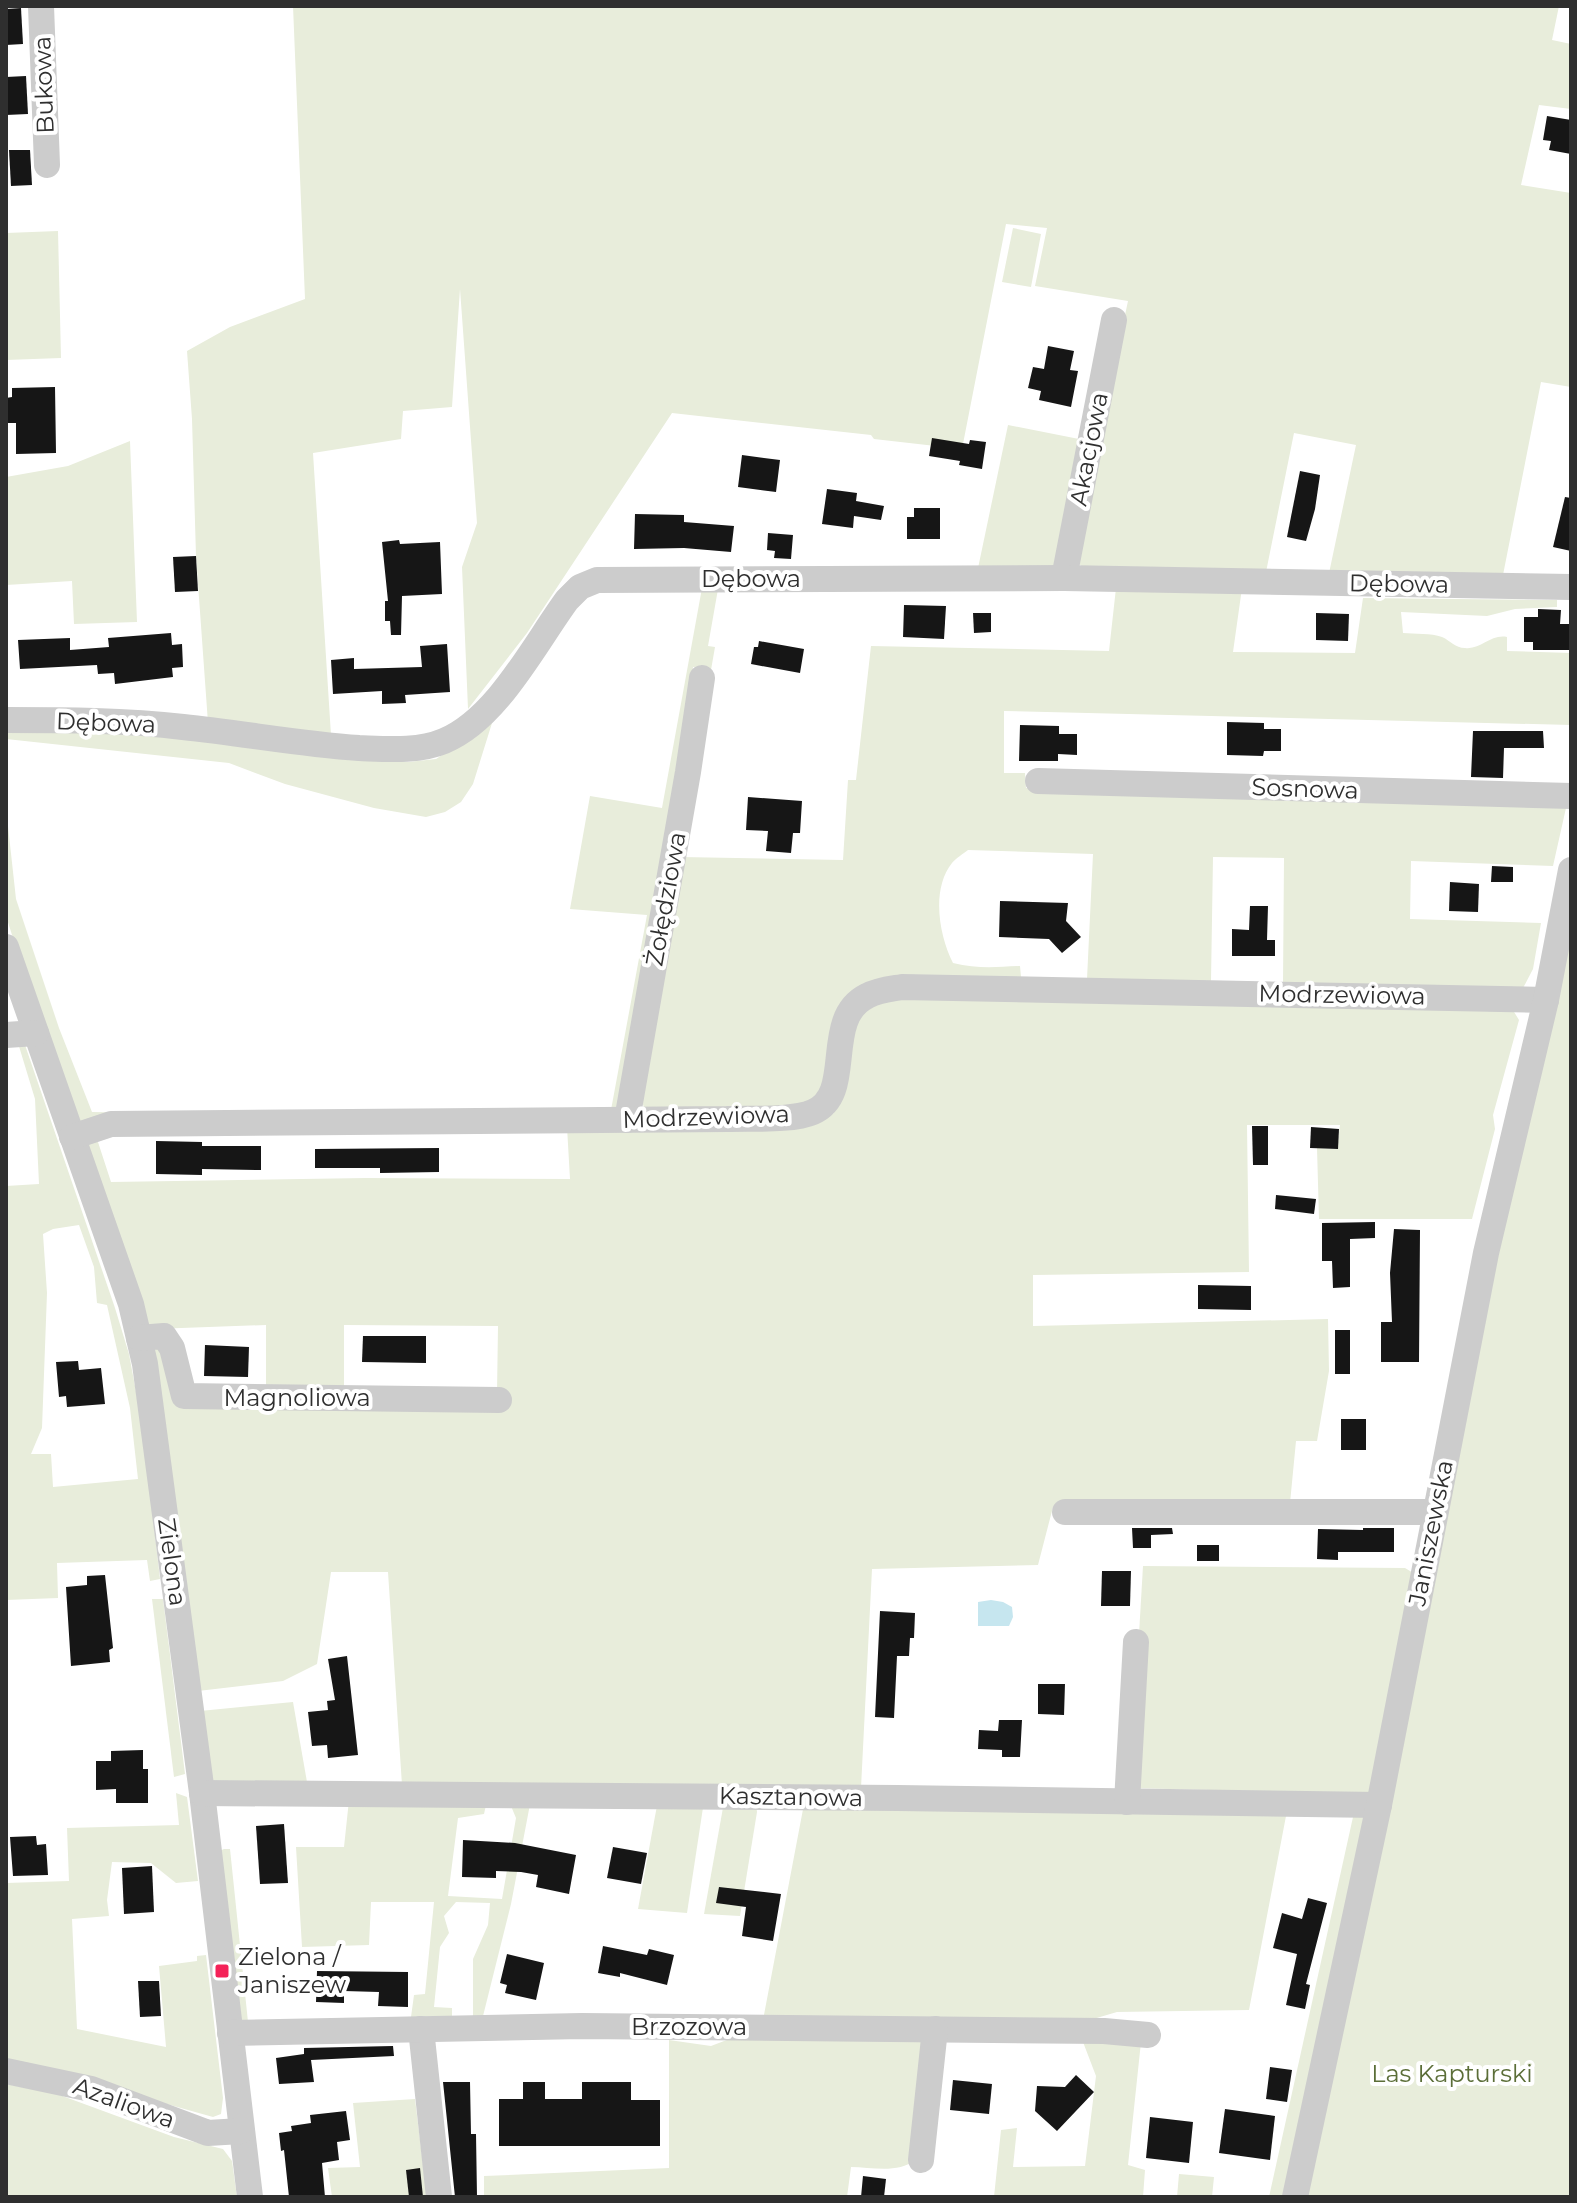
<svg xmlns="http://www.w3.org/2000/svg" width="1577" height="2203" font-family="Montserrat,sans-serif">
<style>
.green{fill:#e8eddb;fill-rule:evenodd}
.water{fill:#c6e6ef}
.building{fill:#161616}
.lines{fill:none;stroke-linecap:round;stroke-linejoin:round}
.minor{stroke:#ccc;stroke-width:26}
.poi-dot{fill:#f42258;stroke:#fff;stroke-width:3}
.labels{text-anchor:middle;stroke-width:8;stroke-linejoin:round;paint-order:stroke}
.street-label{font-size:24px;fill:#2f2f2f;stroke:#fff}
.poi-label{font-size:24px;fill:#2f2f2f;stroke:#fff;text-anchor:start}
.park-label{font-size:24px;fill:#5b6e38;stroke:#fff}
</style>
<rect width="100%" height="100%" fill="#fff"/>
<g class="green">
<polygon points="293,6 1559,6 1552,40 1571,44 1571,109 1539,105 1521,185 1571,193 1571,387 1541,382 1503,575 1328,578 1356,445 1294,433 1265,577 1086,569 1073,560 1128,301 1035,286 1047,228 1006,224 962,449 874,439 871,435 672,413 527,633 468,709 462,567 477,523 460,289 452,407 403,411 401,439 313,453 331,735 208,723 196,556 192,419 187,351 230,327 305,299"/>
<polygon points="1013,228 1041,234 1031,287 1002,282"/>
<polygon points="58,231 61,358 6,360 6,233"/>
<polygon points="1008,425 1084,440 1056,574 977,573"/>
<polygon points="130,441 137,622 74,624 72,581 6,585 6,477 68,466"/>
<polygon points="702,588 718,589 708,646 715,647 711,670 693,667 689,735 618,1109 611,1110 647,915 570,909 590,796 662,808"/>
<path d="M1116 588H1242L1233 652 1355 653 1363 598 1557 600V607L1515 609 1487 616 1401 612 1403 633C1415 634 1431 633 1442 637 1451 641 1455 648 1465 648 1481 650 1490 634 1507 637V651L1571 653V725L1004 711V773H1025L1026 788 1568 799 1553 866 1411 861 1410 919 1541 923 1533 969 1522 990 1283 983 1284 858 1213 857 1211 981 1087 979 1093 854 968 850C963 854 956 858 952 863 931 889 939 936 953 963 977 969 996 967 1020 966L1021 977 1508 1002 1519 1020 1493 1115 1495 1129 1472 1219H1319L1317 1148 1337 1149 1340 1125H1247L1249 1272 1033 1275V1326L1328 1319 1329 1371 1317 1441H1296L1290 1503 1053 1507 1038 1565 872 1569 861 1788 402 1785 388 1572H331L317 1664 283 1681 198 1691 154 1347 156 1342 184 1405 497 1393 498 1326 344 1325V1392L266 1393V1325L154 1329 146 1322 87 1145 97 1139 111 1182 366 1178 570 1179 567 1127 827 1116 834 1113 810 1107 645 1111 641 1098 681 857 843 860 848 780H856L871 646 1109 651Z"/>
<polygon points="497,707 473,784 461,802 445,812 426,817 374,808 285,784 229,763 6,739 6,727 172,735 408,762 436,759 456,746"/>
<polygon points="6,808 16,899 59,1028 92,1112 153,1113 81,1123 25,976 6,916"/>
<polygon points="1571,859 1571,2197 1307,2197"/>
<path d="M24 1042 115 1308 129 1354 142 1424 160 1579 150 1581 147 1560 57 1563 58 1598 6 1600V1186L39 1184 35 1099 18 1043ZM79 1225 94 1267 97 1303 107 1305 130 1408 138 1479 53 1487 51 1454H31L42 1428 47 1293 43 1234 53 1229Z"/>
<polygon points="1143,1566 1405,1568 1415,1574 1373,1794 1130,1788"/>
<polygon points="152,1599 163,1599 185,1774 174,1777"/>
<polygon points="293,1702 307,1782 214,1786 200,1711"/>
<polygon points="176,1793 187,1797 198,1881 176,1883 151,1863 112,1862 107,1900 109,1916 72,1919 77,2029 166,2047 159,1966 197,1961 197,1956 206,1955 223,2098 221,2114 213,2117 6,2059 6,1883 69,1881 67,1828 179,1825"/>
<polygon points="531,1799 511,1904 483,2016 473,2016 473,1959 488,1925 490,1903 456,1902 444,1916 449,1933 440,1947 434,2007 452,2008 452,2016 411,2017 414,1995 425,1994 434,1902 371,1902 369,1945 302,1947 296,1847 344,1847 349,1800 486,1805 484,1814 458,1818 448,1896 502,1899 516,1818 511,1806"/>
<polygon points="658,1800 704,1801 687,1913 638,1909"/>
<polygon points="724,1802 756,1803 757,1812 740,1916 704,1914"/>
<polygon points="804,1804 1286,1816 1249,2010 1117,2012 1083,2022 763,2020"/>
<polygon points="1355,1808 1369,1817 1291,2197 1269,2197"/>
<polygon points="224,1849 230,1849 248,2022 242,2027 219,1851"/>
<path d="M732 2038 925 2040 915 2160C898 2174 871 2167 851 2167L847 2197H484V2176L669 2168V2040L711 2046Z"/>
<polygon points="1083,2042 1141,2042 1128,2165 1145,2170 1143,2197 994,2197 1001,2130 1017,2128 1013,2167 1085,2166 1096,2076"/>
<polygon points="6,2084 57,2094 174,2137 223,2149 232,2161 237,2197 6,2197"/>
<polygon points="415,2099 427,2197 332,2197 328,2168 360,2167 353,2103"/>
<polygon points="1179,2174 1214,2177 1212,2197 1177,2197"/>
</g>
<polygon class="water" points="991,1600 1003,1602 1012,1607 1013,1617 1009,1626 978,1626 978,1602"/>
<g class="building">
<polygon points="21,8 23,44 6,45 6,9"/>
<polygon points="26,76 28,114 6,115 6,77"/>
<polygon points="1547,116 1571,120 1571,154 1549,150 1551,141 1543,140"/>
<polygon points="9,150 30,150 32,185 11,186"/>
<polygon points="1048,346 1074,351 1070,370 1078,371 1071,407 1039,400 1041,391 1028,388 1033,367 1044,369"/>
<polygon points="55,387 56,453 16,454 16,423 6,423 6,398 12,397 12,388"/>
<polygon points="932,438 969,444 970,440 986,442 982,469 959,465 960,461 929,456"/>
<polygon points="742,455 780,460 776,492 738,487"/>
<polygon points="1300,471 1320,475 1315,509 1306,541 1287,537"/>
<polygon points="827,489 857,493 856,501 884,506 881,520 854,516 853,528 822,524"/>
<polygon points="1565,497 1571,498 1571,551 1553,547"/>
<polygon points="914,508 940,508 940,539 907,539 907,517 914,517"/>
<polygon points="635,514 684,515 684,522 734,526 731,552 684,548 634,549"/>
<polygon points="768,533 793,535 791,559 774,558 775,551 767,550"/>
<polygon points="399,540 400,544 440,542 442,594 402,596 401,635 391,635 390,621 385,621 385,601 388,601 382,542"/>
<polygon points="196,556 198,591 175,592 173,557"/>
<polygon points="904,605 946,606 944,639 903,637"/>
<polygon points="1538,609 1561,610 1560,624 1571,624 1571,650 1533,650 1533,642 1524,642 1524,617 1538,617"/>
<polygon points="973,613 991,613 991,632 974,633"/>
<polygon points="1316,613 1349,614 1348,641 1316,640"/>
<polygon points="171,633 172,645 182,644 183,667 172,668 173,677 115,684 114,673 98,674 97,665 20,669 18,640 70,638 70,650 109,647 108,638"/>
<polygon points="759,641 804,649 800,673 751,664 754,647 758,647"/>
<polygon points="447,644 450,692 405,695 406,703 382,704 382,691 333,694 331,660 354,658 354,669 422,667 420,646"/>
<polygon points="1227,722 1264,723 1264,729 1281,729 1281,751 1264,751 1263,756 1227,755"/>
<polygon points="1020,725 1059,726 1059,734 1077,734 1077,755 1058,754 1058,761 1019,761"/>
<polygon points="1473,731 1543,731 1544,748 1504,748 1503,778 1471,777"/>
<polygon points="748,797 802,801 800,833 793,833 791,853 766,851 768,831 746,830"/>
<polygon points="1492,866 1513,867 1513,882 1491,882"/>
<polygon points="1450,882 1479,884 1478,912 1449,911"/>
<polygon points="1000,901 1068,903 1066,921 1081,937 1062,953 1049,939 999,937"/>
<polygon points="1250,906 1268,906 1267,940 1275,940 1275,956 1232,956 1232,929 1249,930"/>
<polygon points="1252,1126 1268,1126 1268,1165 1253,1165"/>
<polygon points="1311,1127 1339,1129 1338,1149 1310,1148"/>
<polygon points="156,1141 202,1142 202,1146 261,1146 261,1170 202,1169 202,1175 156,1174"/>
<polygon points="439,1148 439,1172 380,1173 380,1168 315,1168 315,1149"/>
<polygon points="1276,1195 1316,1199 1314,1214 1275,1209"/>
<polygon points="1375,1222 1375,1238 1350,1239 1350,1287 1333,1288 1332,1261 1322,1261 1322,1223"/>
<polygon points="1394,1229 1420,1230 1419,1362 1381,1362 1381,1322 1392,1322 1390,1273"/>
<polygon points="1198,1285 1251,1286 1251,1310 1198,1309"/>
<rect x="1335" y="1330" width="15" height="44"/>
<polygon points="363,1336 426,1336 426,1363 362,1362"/>
<polygon points="205,1345 249,1347 248,1377 204,1376"/>
<polygon points="78,1361 79,1370 101,1368 105,1404 67,1407 66,1396 59,1397 56,1362"/>
<rect x="1341" y="1419" width="25" height="31"/>
<polygon points="1132,1528 1172,1528 1173,1534 1151,1535 1151,1548 1133,1548"/>
<polygon points="1363,1528 1394,1528 1394,1552 1338,1552 1338,1560 1317,1559 1318,1529 1363,1530"/>
<rect x="1197" y="1545" width="22" height="16"/>
<polygon points="1102,1571 1131,1571 1130,1606 1101,1606"/>
<polygon points="105,1575 113,1648 109,1650 110,1662 71,1666 66,1587 87,1585 87,1576"/>
<polygon points="880,1611 915,1613 914,1638 910,1638 909,1656 897,1656 894,1718 875,1717"/>
<polygon points="347,1656 358,1755 328,1758 327,1745 312,1746 308,1712 328,1710 327,1701 335,1700 328,1659"/>
<polygon points="1038,1684 1065,1684 1064,1715 1038,1714"/>
<polygon points="999,1720 1022,1720 1020,1757 1002,1757 1002,1750 978,1749 979,1730 998,1731"/>
<polygon points="143,1750 143,1769 148,1769 148,1803 116,1803 116,1789 96,1790 96,1761 111,1761 111,1751"/>
<polygon points="284,1824 288,1883 260,1884 256,1826"/>
<polygon points="36,1836 37,1845 46,1844 48,1875 13,1876 10,1837"/>
<polygon points="463,1840 515,1843 576,1855 569,1894 536,1887 538,1875 521,1872 496,1871 496,1878 462,1877"/>
<polygon points="613,1847 647,1853 641,1884 607,1878"/>
<polygon points="152,1866 154,1912 124,1914 122,1868"/>
<polygon points="719,1887 781,1894 773,1941 742,1936 746,1907 716,1903"/>
<polygon points="1308,1898 1327,1903 1306,1984 1310,1985 1305,2009 1286,2005 1297,1954 1273,1948 1282,1913 1302,1919"/>
<polygon points="603,1946 647,1955 649,1949 674,1955 667,1985 620,1973 620,1977 598,1973"/>
<polygon points="507,1954 544,1963 536,2000 505,1993 507,1985 500,1983"/>
<polygon points="317,1971 408,1972 408,2007 378,2006 379,1992 344,1991 344,2003 316,2002"/>
<polygon points="138,1981 159,1981 161,2016 140,2017"/>
<polygon points="393,2046 394,2056 311,2060 314,2082 279,2084 276,2058 304,2054 304,2048"/>
<polygon points="1270,2067 1292,2070 1287,2102 1266,2099"/>
<polygon points="1076,2075 1094,2092 1057,2131 1035,2111 1037,2086 1065,2087"/>
<polygon points="953,2080 992,2084 989,2114 950,2110"/>
<polygon points="443,2082 470,2082 471,2134 476,2134 477,2197 455,2197"/>
<polygon points="523,2082 545,2082 545,2099 582,2099 582,2082 631,2082 631,2100 660,2100 660,2146 499,2146 499,2099 523,2099"/>
<polygon points="1225,2109 1275,2116 1270,2160 1219,2153"/>
<polygon points="346,2111 350,2140 337,2142 339,2160 322,2163 325,2197 289,2197 284,2150 281,2151 279,2133 292,2131 291,2126 311,2123 310,2115"/>
<polygon points="1150,2117 1193,2122 1189,2163 1146,2158"/>
<polygon points="420,2168 423,2197 409,2197 406,2170"/>
<polygon points="863,2176 886,2179 884,2197 861,2197"/>
</g>
<g class="lines">
<g class="minor">
<polyline points="41,6 47,165"/>
<polyline points="1064,578 1114,320"/>
<path d="M6 720C64 720 125 720 183 727 242 733 300 744 359 748 386 749 418 752 444 741 497 719 534 645 567 600L580 587 597 580 1064 578 1571 587"/>
<polyline points="1038,781 1571,796"/>
<polyline points="6,947 131,1304 145,1364 202,1793 250,2197"/>
<polyline points="6,1035 36,1033"/>
<polyline points="627,1120 688,772 702,678"/>
<path d="M72 1137 111 1124 727 1119C751 1118 792 1121 813 1112 856 1094 821 1019 867 996 878 990 890 989 902 987L1546 1000"/>
<polyline points="139,1338 164,1336 172,1348 184,1396 499,1400"/>
<polyline points="1065,1512 1435,1512"/>
<polyline points="202,1793 898,1798 1379,1805"/>
<polyline points="1127,1802 1136,1642"/>
<polyline points="421,2029 439,2197"/>
<polyline points="230,2033 582,2026 1104,2031 1148,2035"/>
<polyline points="6,2071 91,2089 208,2133 241,2131"/>
<polyline points="921,2160 935,2029"/>
<polyline points="1295,2197 1379,1805 1486,1253 1546,1000 1571,870"/>
</g>
</g>
<rect class="poi-dot" x="214" y="1963" width="16" height="16" rx="4"/>
<g class="labels">
<g class="street-label">
<text transform="translate(44 85) rotate(-92)" y="8">Bukowa</text>
<text transform="translate(1089 449) rotate(-79)" y="8">Akacjowa</text>
<text x="751" y="587">Dębowa</text>
<text transform="translate(1399 584) rotate(1)" y="8">Dębowa</text>
<text transform="translate(106 723) rotate(2)" y="8">Dębowa</text>
<text transform="translate(1305 789) rotate(2)" y="8">Sosnowa</text>
<text transform="translate(666 899) rotate(-80)" y="8">Żołędziowa</text>
<text transform="translate(1342 995) rotate(1)" y="8">Modrzewiowa</text>
<text transform="translate(706 1117) rotate(-2)" y="8">Modrzewiowa</text>
<text x="297" y="1406">Magnoliowa</text>
<text transform="translate(1431 1533) rotate(-79)" y="8">Janiszewska</text>
<text transform="translate(172 1562) rotate(82)" y="8">Zielona</text>
<text transform="translate(791 1797) rotate(1)" y="8">Kasztanowa</text>
<text x="689" y="2035">Brzozowa</text>
<text transform="translate(124 2103) rotate(20)" y="8">Azaliowa</text>
</g>
<g class="poi-label">
<text x="238" y="1965">Zielona /<tspan x="238" dy="28">Janiszew</tspan></text>
</g>
<g class="park-label">
<text x="1452" y="2082">Las Kapturski</text>
</g>
</g>
<rect width="1577" height="2203" fill="none" stroke="#2f2f2f" stroke-width="16"/>
</svg>
